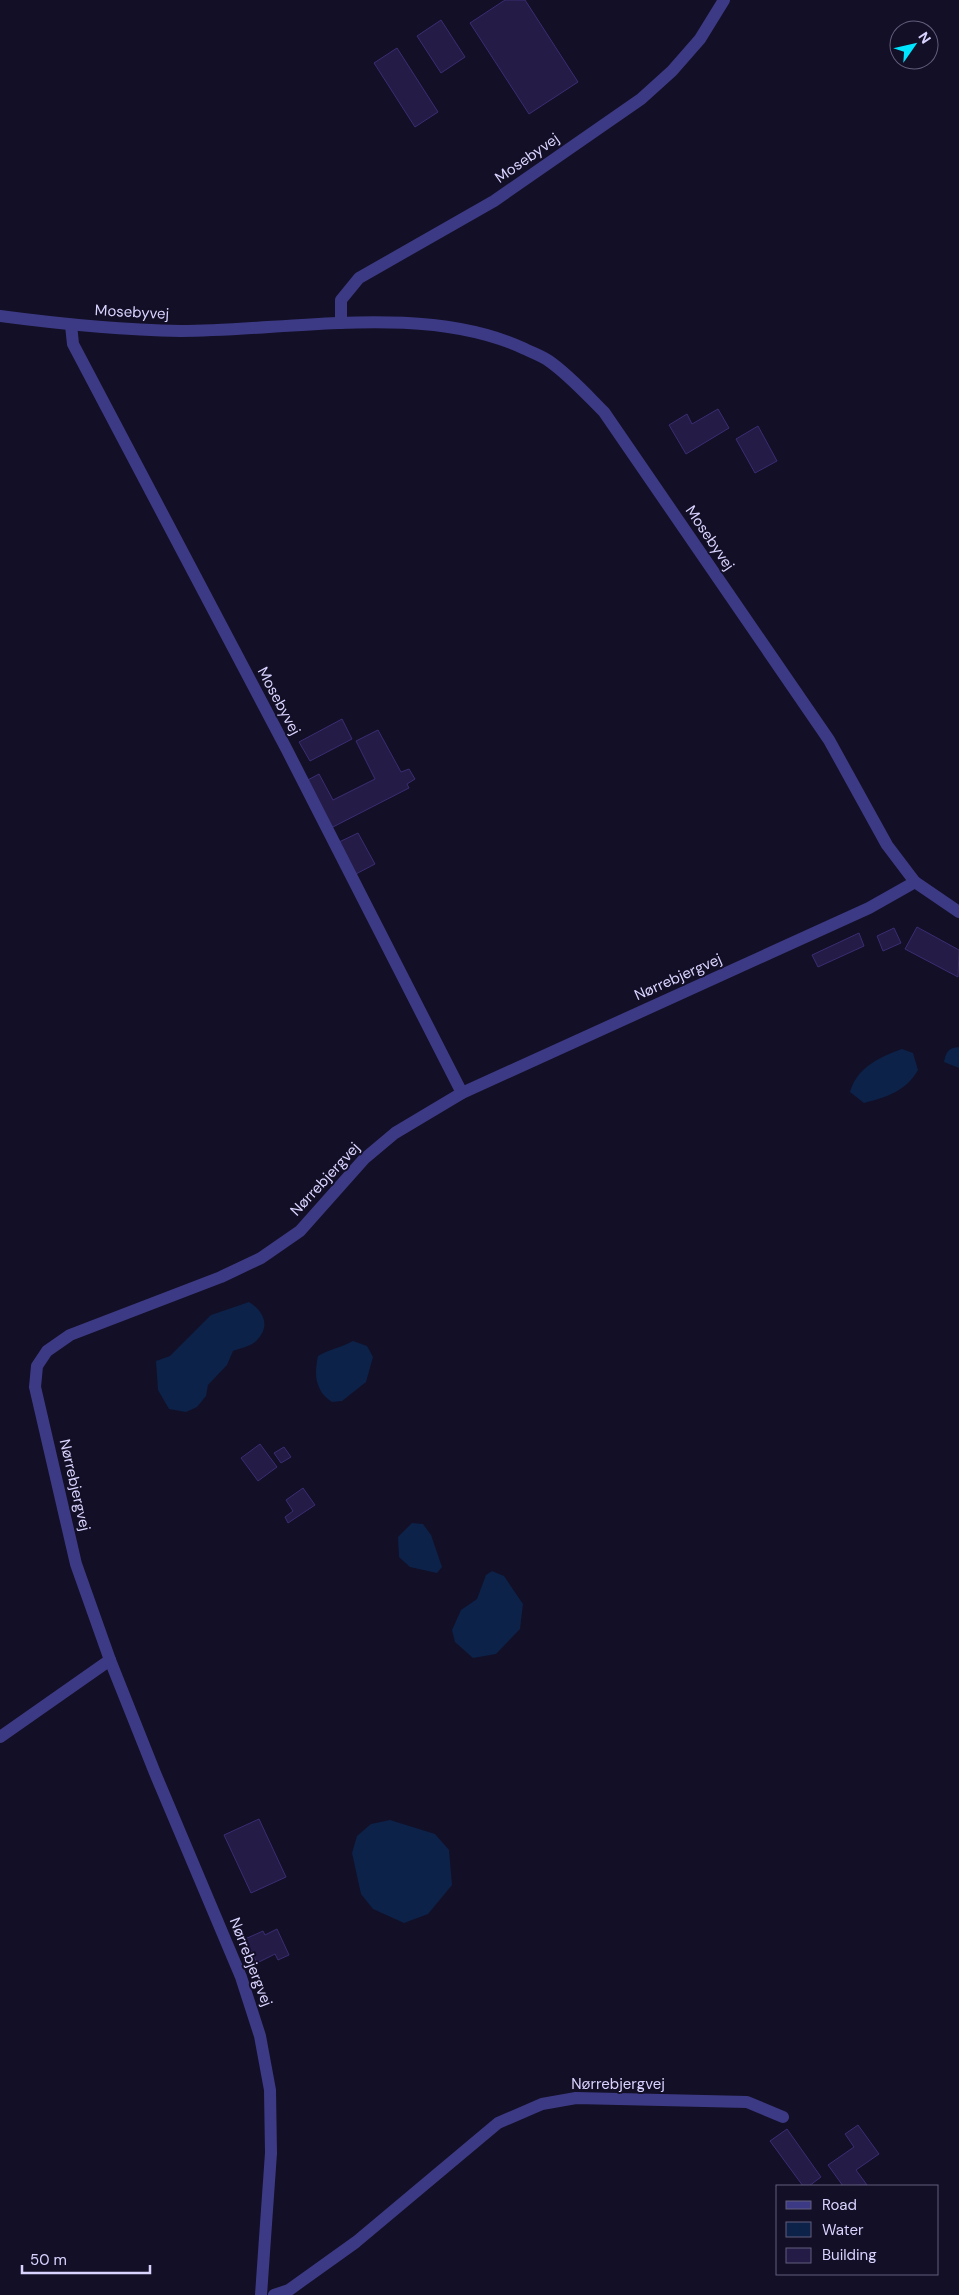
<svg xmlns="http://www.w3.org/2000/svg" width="959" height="2295" font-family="'DM Sans',sans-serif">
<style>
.water{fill:#0c2248}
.building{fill:#241b47;stroke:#3b2d73}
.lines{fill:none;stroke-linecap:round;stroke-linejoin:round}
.minor{stroke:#3d3a85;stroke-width:12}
.labels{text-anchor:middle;stroke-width:4;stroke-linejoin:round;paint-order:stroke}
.street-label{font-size:15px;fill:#d9d4ff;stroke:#130f26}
</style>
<rect width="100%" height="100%" fill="#130f26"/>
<g class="water">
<path d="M959 1047V1068L944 1062C946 1052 948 1048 959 1047Z"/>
<path d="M902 1049 913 1053 918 1070C906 1091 887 1097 864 1103L850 1092C857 1067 880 1057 902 1049Z"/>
<path d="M249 1302C265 1312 271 1328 255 1342 249 1347 240 1348 233 1351L227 1365 208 1385 206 1396 197 1407 186 1412 169 1409 158 1390 156 1361 170 1356 211 1315Z"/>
<path d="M353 1341 367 1346 373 1357 366 1382 342 1401 332 1402C315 1391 314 1374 318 1356 329 1349 341 1348 353 1341Z"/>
<polygon points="412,1523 423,1524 431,1535 442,1567 437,1573 410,1567 399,1557 398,1537"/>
<polygon points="492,1571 504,1576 523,1604 520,1629 496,1654 473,1658 455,1642 452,1630 461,1610 477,1599 486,1575"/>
<polygon points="390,1820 435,1834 449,1850 452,1885 428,1914 404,1923 373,1909 361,1894 352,1853 357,1836 371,1824"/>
</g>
<g class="building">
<polygon points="505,0 525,0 578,82 529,114 470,23"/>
<polygon points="441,20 465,57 441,73 417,36"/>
<polygon points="397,48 438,112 415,127 374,63"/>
<polygon points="718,409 729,428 686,454 669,425 687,414 692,424"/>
<polygon points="758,426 777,461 755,473 736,439"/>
<polygon points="342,719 352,739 310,761 299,742"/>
<polygon points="378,730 401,772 409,769 415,779 407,784 409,788 329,829 304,782 319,774 333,800 375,779 356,741"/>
<polygon points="358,833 375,864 354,875 337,843"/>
<polygon points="917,927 959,950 958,977 905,949"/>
<polygon points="894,928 901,943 883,951 877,936"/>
<polygon points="859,933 864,946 818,967 812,955"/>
<polygon points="260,1444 277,1467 258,1481 241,1458"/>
<polygon points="284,1447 291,1457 281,1463 274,1453"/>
<polygon points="303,1488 315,1505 288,1523 285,1517 293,1511 286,1500"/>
<polygon points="259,1819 286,1877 251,1893 224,1835"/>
<polygon points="277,1929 289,1955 278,1960 275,1954 257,1963 245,1939 263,1931 265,1935"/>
<polygon points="858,2125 879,2154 856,2170 867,2185 843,2186 828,2165 854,2147 845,2134"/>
<polygon points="787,2129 821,2177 809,2186 803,2186 770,2141"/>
</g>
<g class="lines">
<g class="minor">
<path d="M0 316C60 324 120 330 181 331 288 331 425 302 525 349 533 353 542 356 549 361 569 375 586 394 604 412L829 740 887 845 915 882 959 912"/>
<polyline points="341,323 341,300 359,278 494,201 641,99 672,71 700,39 724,0"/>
<polyline points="71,325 73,344 287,750 462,1093"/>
<polyline points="0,1737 110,1660"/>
<polyline points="261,2295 271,2153 270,2090 260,2036 241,1977 155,1773 110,1660 76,1564 35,1387 37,1366 47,1351 70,1335 221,1277 261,1258 300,1231 364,1159 395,1133 462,1093 869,908 915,882"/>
<polyline points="274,2295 289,2290 356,2242 498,2123 542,2104 576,2098 747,2102 783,2117"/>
</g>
</g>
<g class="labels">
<g class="street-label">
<text transform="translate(527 158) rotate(-35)" y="5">Mosebyvej</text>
<text transform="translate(132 312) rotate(3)" y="5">Mosebyvej</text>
<text transform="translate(710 538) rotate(56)" y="5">Mosebyvej</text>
<text transform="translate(279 701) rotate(62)" y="5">Mosebyvej</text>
<text transform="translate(678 977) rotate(-24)" y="5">Nørrebjergvej</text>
<text transform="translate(325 1179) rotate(-47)" y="5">Nørrebjergvej</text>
<text transform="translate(75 1485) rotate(77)" y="5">Nørrebjergvej</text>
<text transform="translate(251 1962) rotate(69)" y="5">Nørrebjergvej</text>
<text x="618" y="2089">Nørrebjergvej</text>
</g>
</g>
<rect x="776" y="2185" width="162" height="90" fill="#130f26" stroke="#625e7d"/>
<rect x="786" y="2201" width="25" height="8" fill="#3d3a85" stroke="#625e7d"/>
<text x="822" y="2210" font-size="15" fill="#d9d4ff">Road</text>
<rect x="786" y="2222" width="25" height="15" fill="#0c2248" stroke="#625e7d"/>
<text x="822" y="2235" font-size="15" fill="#d9d4ff">Water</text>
<rect x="786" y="2248" width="25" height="15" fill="#241b47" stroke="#625e7d"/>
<text x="822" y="2260" font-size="15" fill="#d9d4ff">Building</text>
<g transform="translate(914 45) rotate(56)"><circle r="24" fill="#130f26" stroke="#625e7d"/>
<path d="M0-4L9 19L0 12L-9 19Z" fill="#00e5ff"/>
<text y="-8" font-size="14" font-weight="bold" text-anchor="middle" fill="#d9d4ff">N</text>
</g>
<path d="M22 2265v8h128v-8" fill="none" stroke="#d9d4ff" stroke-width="2.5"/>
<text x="30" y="2265" font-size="15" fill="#d9d4ff" stroke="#130f26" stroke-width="4" paint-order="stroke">50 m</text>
</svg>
